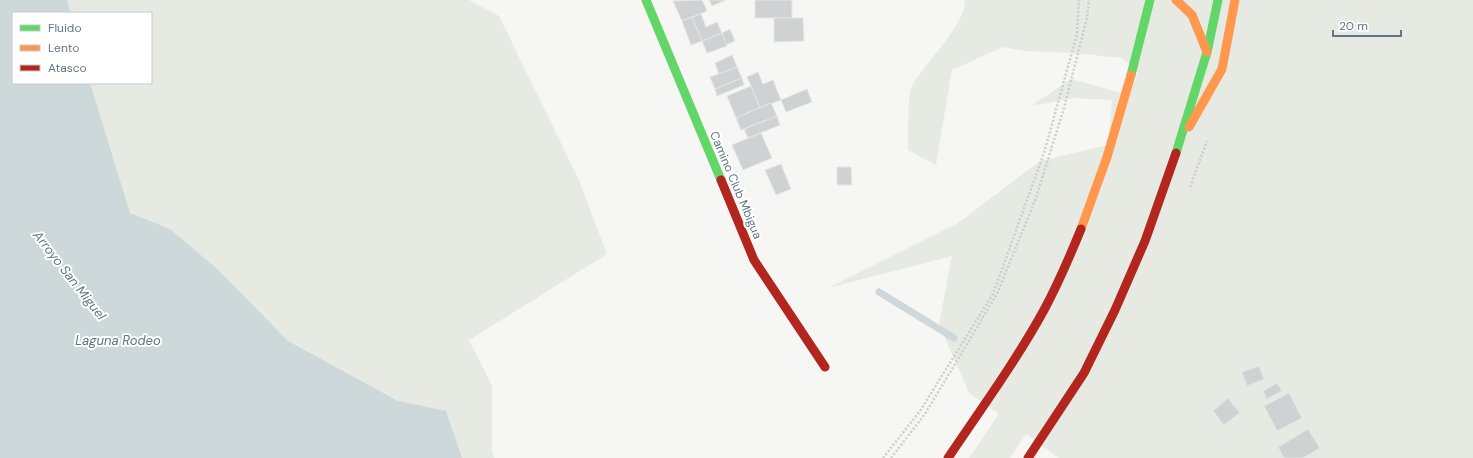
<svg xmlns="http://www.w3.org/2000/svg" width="1473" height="458" font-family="'DM Sans',sans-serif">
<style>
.green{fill:#e6eae3;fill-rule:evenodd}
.water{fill:#cdd8da}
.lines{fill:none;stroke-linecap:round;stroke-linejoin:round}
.stream{stroke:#cdd8da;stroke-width:7}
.building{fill:#cfd1d2;stroke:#e6e6e4}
.path{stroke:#cccdce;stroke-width:2.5;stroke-dasharray:2 2;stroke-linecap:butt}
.fast{stroke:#63d668;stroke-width:9}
.slow{stroke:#ff974d;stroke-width:9}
.jam{stroke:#b3261e;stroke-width:9}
.labels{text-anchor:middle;stroke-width:4;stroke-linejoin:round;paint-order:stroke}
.street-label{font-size:12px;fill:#5f7782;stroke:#fff}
.water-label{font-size:13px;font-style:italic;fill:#5a787d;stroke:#fff}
</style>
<rect width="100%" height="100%" fill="#f6f6f5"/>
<g class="green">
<path d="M0 0H469L499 16 578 178 607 254 469 340 492 385V451L494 458H0ZM13 13H151V83H13Z"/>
<path d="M965 0H1473V458H1059L1026 434 1010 458H969L999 414 969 393 939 324 952 256 828 288 958 223 1040 161 1108 145 1112 100 1072 98 1031 106 1071 79 1129 95 1138 73 1122 58 1074 53 1024 51 1003 47 952 70 936 165 908 150C908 139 908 95 911 88 922 66 967 23 965 0Z"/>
</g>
<polygon class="water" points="0,0 67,0 70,13 13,13 13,83 90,83 130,213 170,229 216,268 288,341 398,401 446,411 462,458 0,458"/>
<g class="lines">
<polyline class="stream" points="879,292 954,338"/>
</g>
<g class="building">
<polygon points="702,0 707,11 682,21 673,1"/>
<polygon points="709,0 726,0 712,6"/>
<rect x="755" y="0" width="37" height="18"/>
<polygon points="701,14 706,27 717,22 722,33 702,41 692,17"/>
<polygon points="692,17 702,41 691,45 682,21"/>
<polygon points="774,18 803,18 804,41 774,42"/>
<polygon points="730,29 735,41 726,45 722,33"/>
<polygon points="722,33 727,46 707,53 702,41"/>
<polygon points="732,55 737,67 719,74 715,63"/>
<polygon points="737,67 742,78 715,89 710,77"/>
<polygon points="758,72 763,84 773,80 781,100 760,108 747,77"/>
<polygon points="742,78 744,85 717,96 715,89"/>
<polygon points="751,86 760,108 736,118 727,96"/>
<polygon points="807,89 812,102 786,112 781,100"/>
<polygon points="771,103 777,116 741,130 736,118"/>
<polygon points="777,116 780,125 748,138 744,129"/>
<polygon points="761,133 772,158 743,170 732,145"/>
<polygon points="781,164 791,189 776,195 765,170"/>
<polygon points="837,167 851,167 852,185 837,185"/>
<polygon points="1259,366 1264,379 1247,386 1242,372"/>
<polygon points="1277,383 1282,391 1267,399 1263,391"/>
<polygon points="1289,393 1302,418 1277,431 1264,406"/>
<polygon points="1228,398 1240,413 1224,425 1213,411"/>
<polygon points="1308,429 1320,448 1303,458 1284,458 1278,447"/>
</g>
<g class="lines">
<g class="path">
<polyline points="1190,187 1207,141"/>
<polyline points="883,458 920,411 993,294 1044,153 1077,34 1079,0"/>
<polyline points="891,458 925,414 997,294 1036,198 1064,108 1087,18 1089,0"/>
</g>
<g class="fast">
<polyline points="646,0 721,180"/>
<polyline points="1131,75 1150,0"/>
<polyline points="1176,153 1207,52 1218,0"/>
</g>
<g class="slow">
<polyline points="1176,0 1192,15 1207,52"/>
<polyline points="1189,127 1222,69 1235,0"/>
<polyline points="1081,229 1107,157 1131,75"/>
</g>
<g class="jam">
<polyline points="721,180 754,260 825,367"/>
<path d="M948 458C981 409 1016 361 1044 310 1058 284 1070 256 1081 229"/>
<polyline points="1028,458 1084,373 1115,310 1145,241 1176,153"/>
</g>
</g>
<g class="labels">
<g class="street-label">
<text transform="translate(736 185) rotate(67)" y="4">Camino Club Mbigua</text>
</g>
<g class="water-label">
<text transform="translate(70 275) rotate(52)" y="5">Arroyo San Miguel</text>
<text x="118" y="345">Laguna Rodeo</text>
</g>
</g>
<rect x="12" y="12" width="140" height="72" fill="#ffffff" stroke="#bfc9cd"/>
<rect x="20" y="25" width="20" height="6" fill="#63d668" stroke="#bfc9cd"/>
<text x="48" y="32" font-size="12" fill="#5f7782">Fluido</text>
<rect x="20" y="45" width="20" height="6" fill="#ff974d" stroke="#bfc9cd"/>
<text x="48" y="52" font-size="12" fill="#5f7782">Lento</text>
<rect x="20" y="65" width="20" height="6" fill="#b3261e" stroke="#bfc9cd"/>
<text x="48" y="72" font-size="12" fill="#5f7782">Atasco</text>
<path d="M1333 30v6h68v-6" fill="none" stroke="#5f7782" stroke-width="2"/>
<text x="1339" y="30" font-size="12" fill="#5f7782" stroke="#ffffff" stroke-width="3" paint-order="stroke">20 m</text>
</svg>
